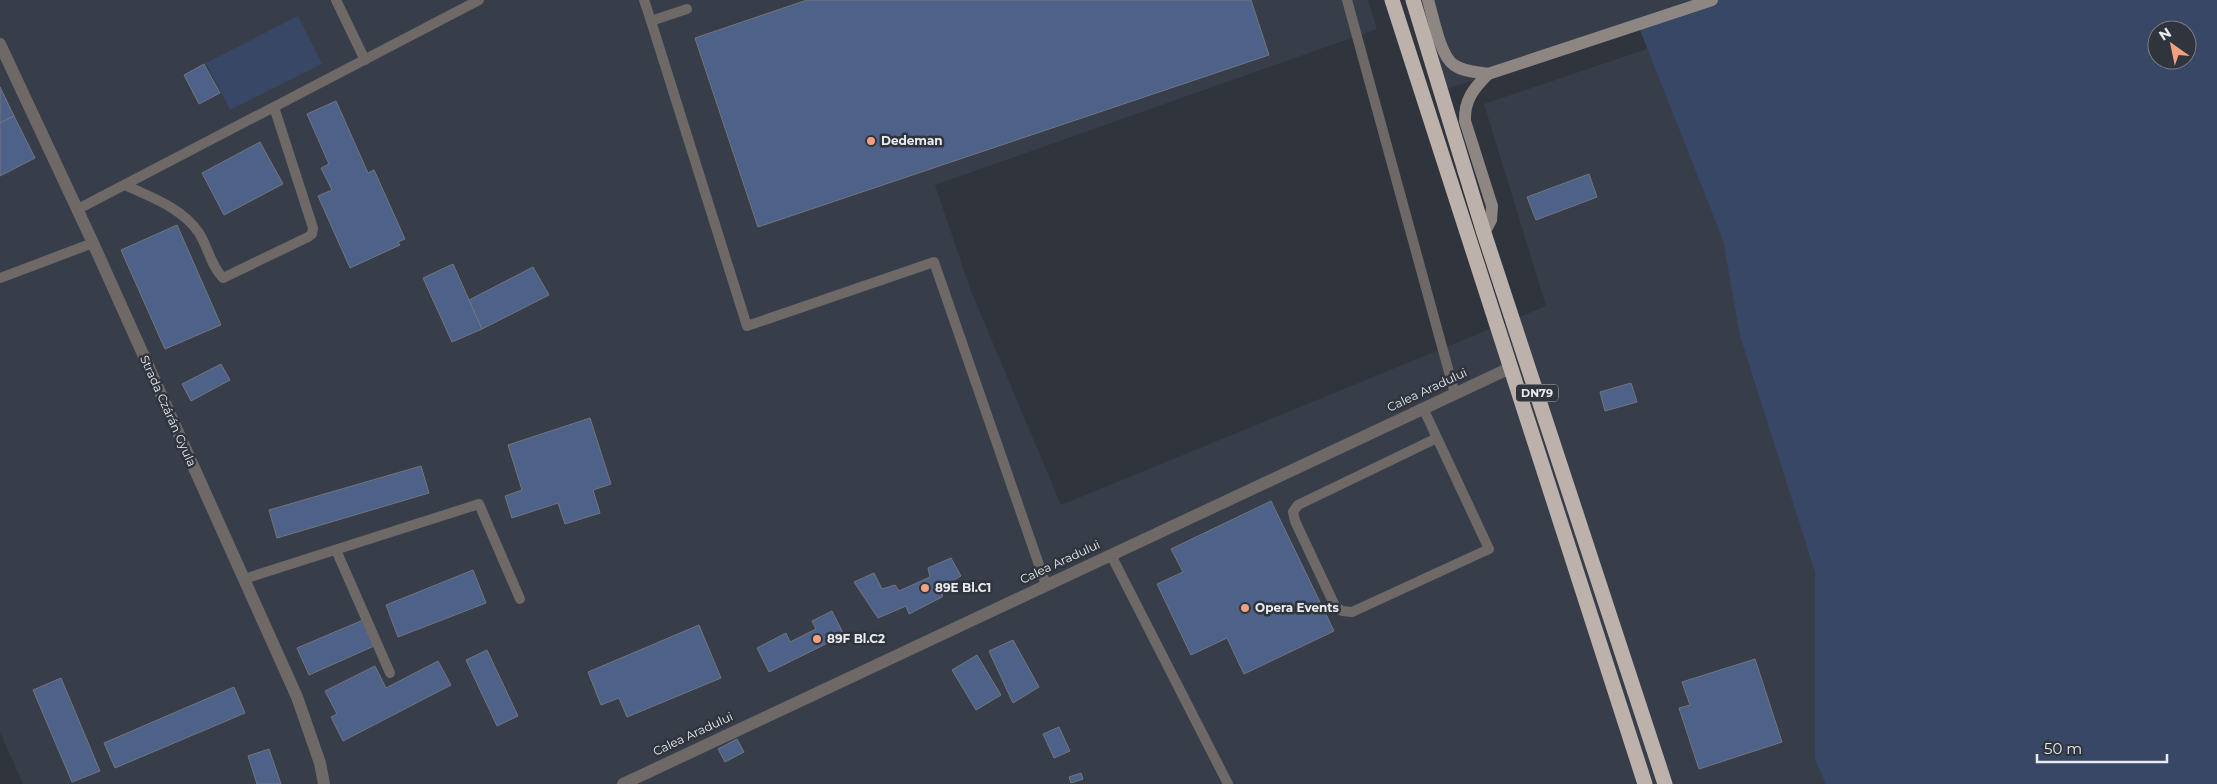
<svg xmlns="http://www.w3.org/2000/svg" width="2217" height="784" font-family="Montserrat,sans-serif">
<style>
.built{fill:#373e4a;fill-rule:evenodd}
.green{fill:#384766;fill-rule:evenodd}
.building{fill:#4d6189;stroke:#71767f}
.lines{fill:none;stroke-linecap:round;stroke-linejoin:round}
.lane{stroke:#6e6967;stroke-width:10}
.street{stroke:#6e6967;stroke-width:12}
.secondary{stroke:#8e8683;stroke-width:12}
.highway{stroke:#bdb1ac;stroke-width:15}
.poi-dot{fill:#f2a07f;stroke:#30343c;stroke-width:2}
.labels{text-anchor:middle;stroke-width:5;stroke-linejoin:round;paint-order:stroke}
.shield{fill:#30343c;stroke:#b1b4ba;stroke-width:1}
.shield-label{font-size:11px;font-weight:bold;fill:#e8ebf0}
.poi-label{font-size:12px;font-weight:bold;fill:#e8ebf0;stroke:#30343c;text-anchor:start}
.street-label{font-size:12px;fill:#e8ebf0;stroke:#30343c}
</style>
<rect width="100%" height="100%" fill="#30343c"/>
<g class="built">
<path d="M0 0H1368L1377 29 935 185 971 291 1061 505 1546 306 1484 104 1792 0H2217V784H23L0 732ZM2157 30H2187V60H2157Z"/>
<polygon points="1413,0 1709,0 1441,91"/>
</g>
<g class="green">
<path d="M1709 0H2217V784H1826L1815 759V572L1740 336 1723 240 1638 25ZM2157 30H2187V60H2157Z"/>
<polygon points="298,16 322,64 230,110 206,63"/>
</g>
<g class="building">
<polygon points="807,0 1251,0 1269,55 758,227 695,38"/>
<polygon points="204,64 220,93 199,104 184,75"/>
<polygon points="0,87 14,116 0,123"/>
<polygon points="336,101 368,173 374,170 405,239 398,242 400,245 350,268 318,196 332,190 321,168 329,164 307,114"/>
<polygon points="14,116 35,158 0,176 0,123"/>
<polygon points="260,142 283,184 224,215 202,173"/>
<polygon points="1589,174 1597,197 1536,220 1527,197"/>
<polygon points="177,225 221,325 165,349 121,250"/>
<polygon points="453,264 482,329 452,342 423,278"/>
<polygon points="533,267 549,295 482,329 469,300"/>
<polygon points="221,364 230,380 191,401 182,384"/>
<polygon points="1631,383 1637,402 1605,411 1600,392"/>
<polygon points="590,418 611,484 593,490 600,513 565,524 558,503 512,518 505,496 522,490 508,445"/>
<polygon points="421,466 429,493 277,538 269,510"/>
<polygon points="1271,501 1334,631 1244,674 1227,638 1191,655 1157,584 1183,572 1171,549"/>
<polygon points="951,558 961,576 944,586 942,597 909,614 906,606 878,618 854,582 874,573 882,589 895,585 899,591 930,577 928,568"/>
<polygon points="473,570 486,603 398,637 386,605"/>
<polygon points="832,611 844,635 769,672 757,648 786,633 790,642 816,629 812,621"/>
<polygon points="363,620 374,646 309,675 297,648"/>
<polygon points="699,625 721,678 627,717 619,698 601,705 588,672"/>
<polygon points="1013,640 1039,687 1013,703 989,651"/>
<polygon points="487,650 518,716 497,726 466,660"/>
<polygon points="977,655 1001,695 976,710 952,670"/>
<polygon points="1755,659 1782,742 1699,769 1679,708 1690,705 1682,682"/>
<polygon points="438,661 451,685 343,741 331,717 337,714 325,691 375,666 386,688"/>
<polygon points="61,678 100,771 72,782 33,690"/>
<polygon points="234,687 245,713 115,768 104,743"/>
<polygon points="1059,727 1070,751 1054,758 1043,734"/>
<polygon points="737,739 744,752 725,762 718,749"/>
<polygon points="269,749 281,784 257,784 248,756"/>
<polygon points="1081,773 1083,779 1071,783 1069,777"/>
</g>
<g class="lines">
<g class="lane">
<polyline points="336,0 365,60"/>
<polyline points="644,0 651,21 687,9"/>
<polyline points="1347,0 1455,394"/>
<polyline points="651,21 747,326 934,262 1046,585"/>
<path d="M125 185C150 197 183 208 199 233 208 247 211 266 223 278L308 237 312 234 313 228 274 107"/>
<polyline points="78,209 479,0"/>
<polyline points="0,278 93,243"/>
<polyline points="1423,408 1489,549 1352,612 1342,611 1335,606 1295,521 1293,512 1298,505 1437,438"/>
<polyline points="336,550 390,673"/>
<polyline points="1111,555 1228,784"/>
<polyline points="244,579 479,504 520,599"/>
</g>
<g class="street">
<polyline points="0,44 93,243 297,697 320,763 324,784"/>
<polyline points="623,784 1510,368"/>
</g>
<g class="secondary">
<path d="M1428 0C1433 16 1440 56 1454 65 1464 72 1477 72 1488 74L1712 0"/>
<path d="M1484 233 1491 220 1492 206 1465 121C1464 100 1474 88 1488 74"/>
</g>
<g class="highway">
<polyline points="1392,0 1645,784"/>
<polyline points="1413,0 1484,233 1665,784"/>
</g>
</g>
<g class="poi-dot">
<circle cx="871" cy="141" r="5"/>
<circle cx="925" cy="588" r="5"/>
<circle cx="1245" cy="608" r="5"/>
<circle cx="817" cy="639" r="5"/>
</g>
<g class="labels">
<rect class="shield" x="1516" y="384.5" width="42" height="17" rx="4"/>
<g class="shield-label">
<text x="1537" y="397">DN79</text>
</g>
<g class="poi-label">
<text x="881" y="145">Dedeman</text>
<text x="935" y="592">89E Bl.C1</text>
<text x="1255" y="612">Opera Events</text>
<text x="827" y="643">89F Bl.C2</text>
</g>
<g class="street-label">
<text transform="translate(1427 390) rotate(-25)" y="4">Calea Aradului</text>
<text transform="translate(168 411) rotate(66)" y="4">Strada Czárán Gyula</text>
<text transform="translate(1060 562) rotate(-25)" y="4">Calea Aradului</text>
<text transform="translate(693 734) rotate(-25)" y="4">Calea Aradului</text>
</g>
</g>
<g transform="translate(2172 45) rotate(327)"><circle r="24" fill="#30343c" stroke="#7a7d84"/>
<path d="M0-4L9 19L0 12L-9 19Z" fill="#f2a07f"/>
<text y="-8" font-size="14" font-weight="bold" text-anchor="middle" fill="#e8ebf0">N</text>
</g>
<path d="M2037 754v8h130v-8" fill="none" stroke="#e8ebf0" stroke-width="2.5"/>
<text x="2044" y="754" font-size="15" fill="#e8ebf0" stroke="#30343c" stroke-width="4" paint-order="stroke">50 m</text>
</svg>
